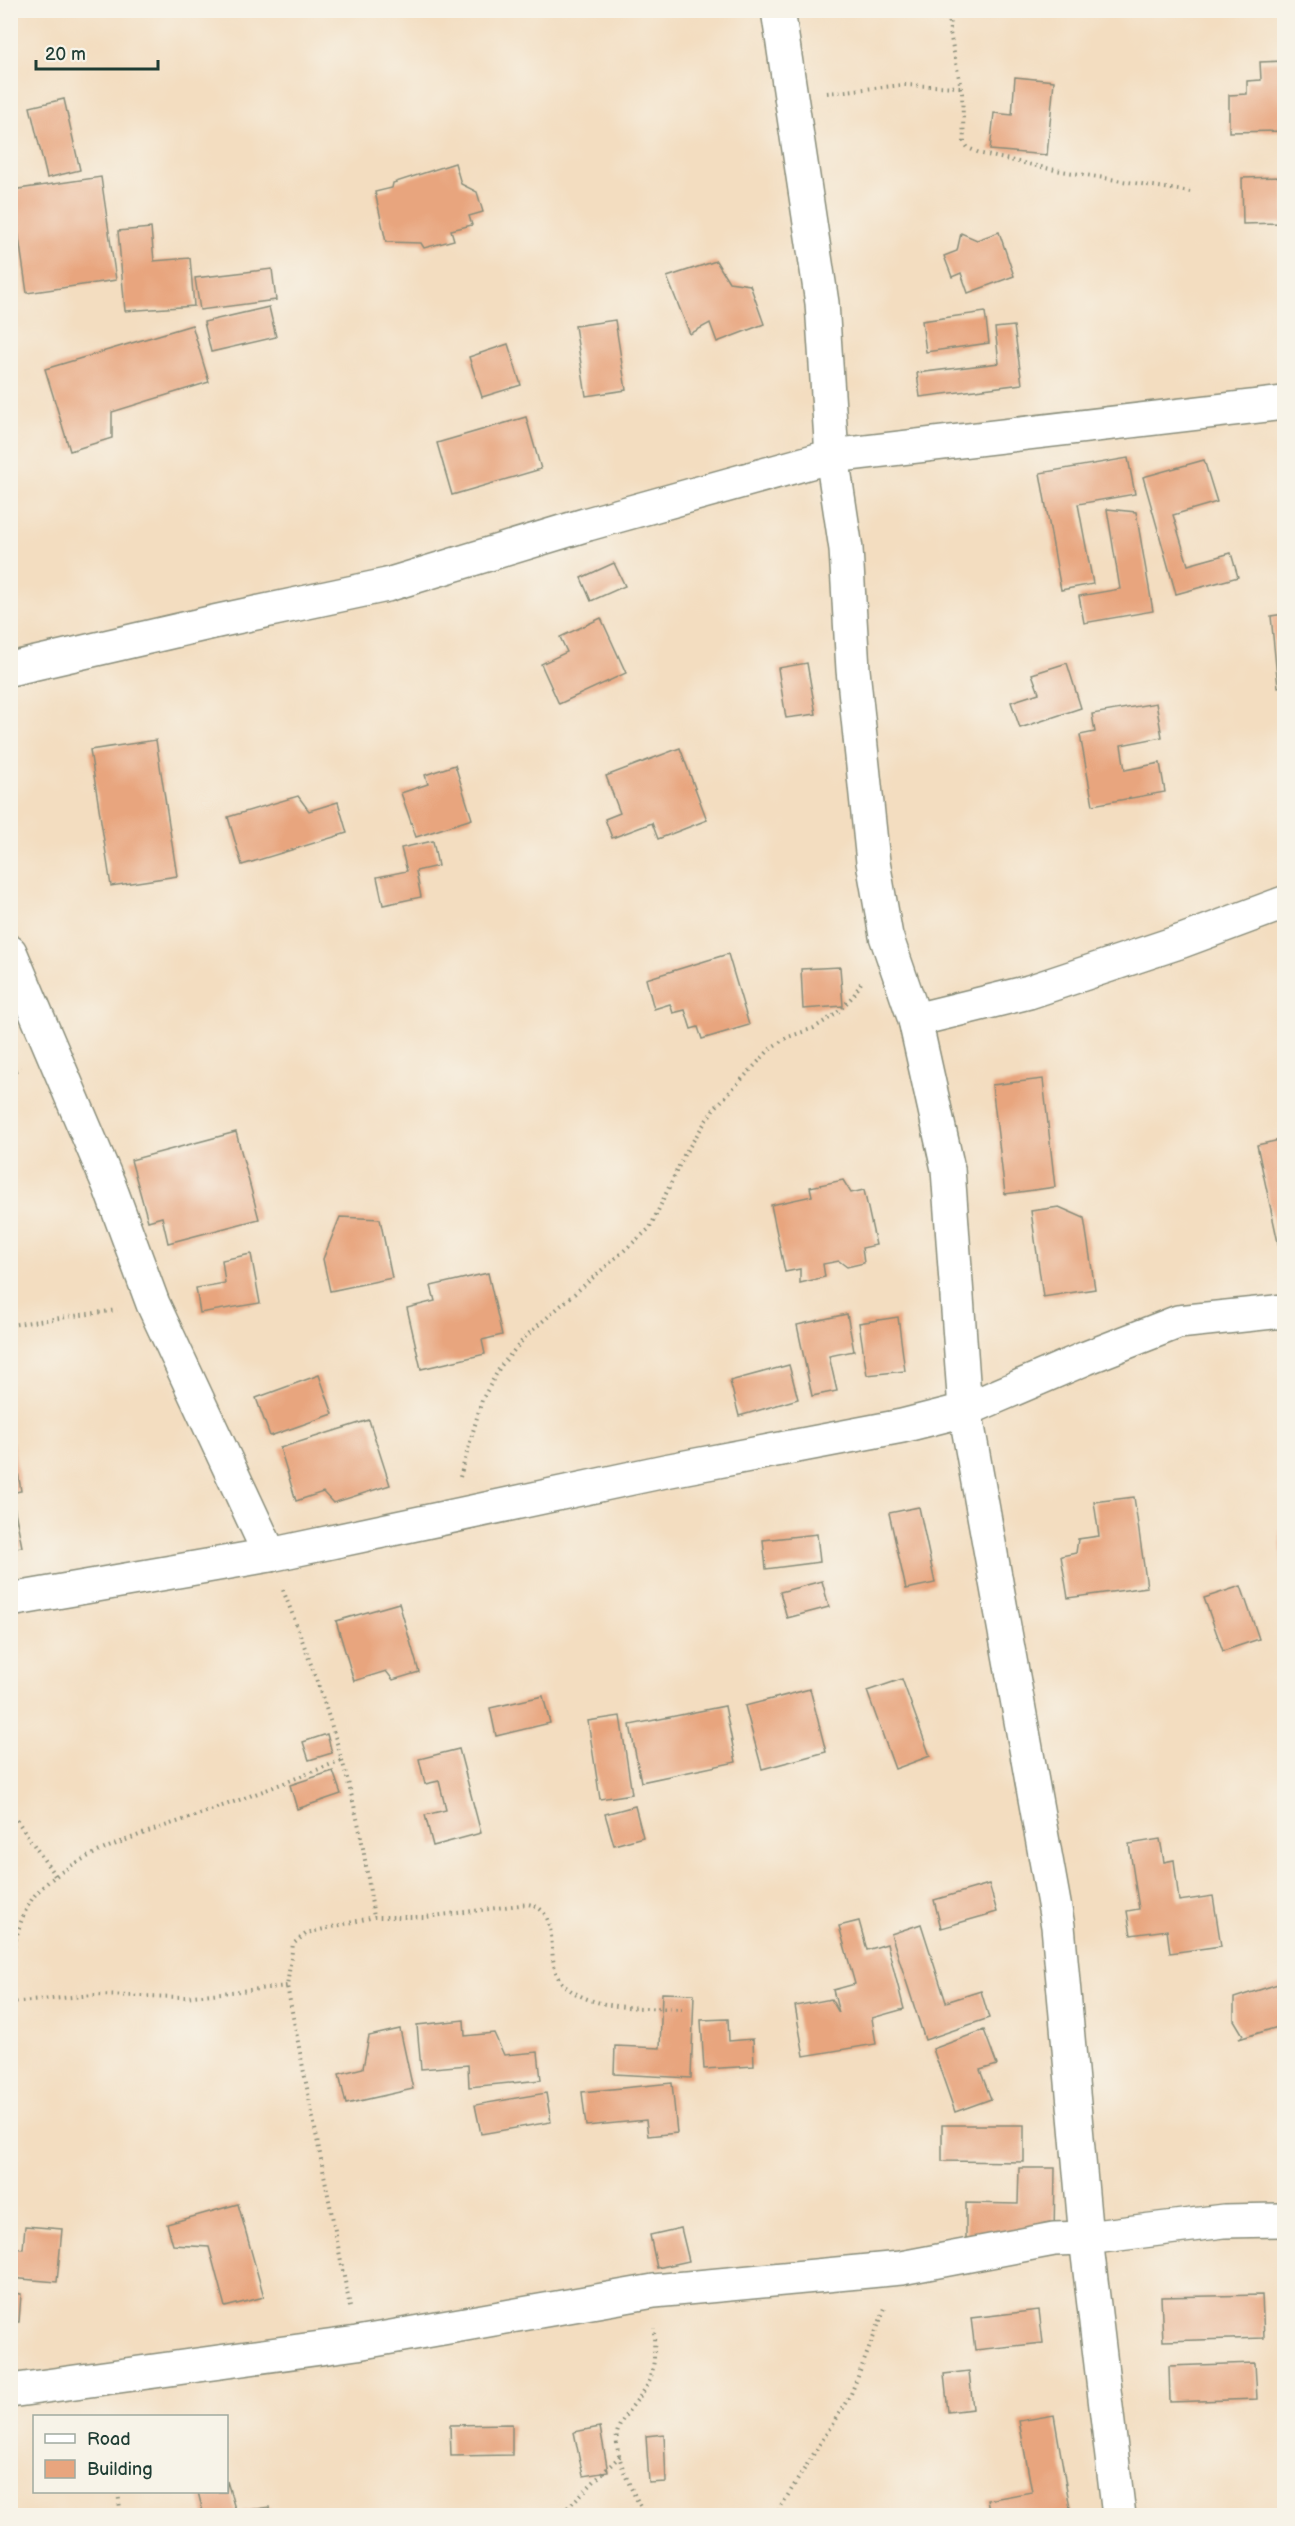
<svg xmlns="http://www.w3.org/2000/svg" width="1295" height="2526" font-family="'Balsamiq Sans',sans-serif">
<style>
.building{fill:#e8a57e}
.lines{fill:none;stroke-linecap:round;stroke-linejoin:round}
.street-casing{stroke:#898d7a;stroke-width:36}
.path{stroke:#898d7a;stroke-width:4;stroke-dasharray:1.5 4.5;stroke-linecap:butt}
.street{stroke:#fff;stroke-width:33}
</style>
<rect width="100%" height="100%" fill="#f7f3e8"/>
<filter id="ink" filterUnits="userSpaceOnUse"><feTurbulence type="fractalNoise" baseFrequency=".0167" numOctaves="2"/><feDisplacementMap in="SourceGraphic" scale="12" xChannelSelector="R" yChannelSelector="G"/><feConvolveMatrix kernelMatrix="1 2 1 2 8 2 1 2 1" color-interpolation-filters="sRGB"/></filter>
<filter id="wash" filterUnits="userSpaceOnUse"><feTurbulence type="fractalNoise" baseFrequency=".008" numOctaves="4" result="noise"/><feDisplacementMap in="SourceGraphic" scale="24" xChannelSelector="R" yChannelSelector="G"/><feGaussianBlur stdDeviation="1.35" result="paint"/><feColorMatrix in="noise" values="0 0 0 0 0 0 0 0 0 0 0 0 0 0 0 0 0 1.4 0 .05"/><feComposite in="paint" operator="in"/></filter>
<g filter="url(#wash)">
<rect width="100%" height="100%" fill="#f3ddc0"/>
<g id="blocks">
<g class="building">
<polygon points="1284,61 1284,131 1229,132 1229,95 1247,94 1247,81 1261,80 1260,62"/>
<polygon points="1015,77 1054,81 1047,155 990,150 994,113 1012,115"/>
<polygon points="64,99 80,170 47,178 30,107"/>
<polygon points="455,163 461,184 477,192 483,212 469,216 472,225 451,230 454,240 424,248 421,243 386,242 375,192 392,188 393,183"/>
<polygon points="101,177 116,280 27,293 12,190"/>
<polygon points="1284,177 1284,223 1243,224 1242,178"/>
<polygon points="151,228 154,261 190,258 194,306 125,311 118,231"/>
<polygon points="999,232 1014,276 968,293 961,273 952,277 944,256 957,251 961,233 977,240"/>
<polygon points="716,261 729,282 750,285 764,324 717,342 710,323 690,334 667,277"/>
<polygon points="272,269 276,300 200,310 195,278"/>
<polygon points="269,307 276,337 211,352 204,322"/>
<polygon points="985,312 989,343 926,352 922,321"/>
<polygon points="615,320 626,390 586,396 575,326"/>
<polygon points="192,325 209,382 112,412 112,438 70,451 45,369"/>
<polygon points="1014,326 1022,384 920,397 917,373 999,363 995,328"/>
<polygon points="508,344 521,385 482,397 469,357"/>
<polygon points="526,417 541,469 452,495 437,443"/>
<polygon points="1128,458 1135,494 1078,504 1093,584 1061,590 1040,473"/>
<polygon points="1204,460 1217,502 1173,515 1188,565 1231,553 1238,577 1176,594 1143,477"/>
<polygon points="1107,509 1136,512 1153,611 1084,623 1079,596 1120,589"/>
<polygon points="614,563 625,586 591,601 581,578"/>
<polygon points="1284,614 1284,686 1278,687 1271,616"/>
<polygon points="601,618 626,673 559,704 541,664 567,652 560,637"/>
<polygon points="807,663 816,714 786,718 778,668"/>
<polygon points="1067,663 1081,708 1020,728 1011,702 1039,693 1032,674"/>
<polygon points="1156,703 1162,737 1121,745 1125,770 1160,763 1165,792 1093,805 1080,735 1095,732 1092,714"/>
<polygon points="156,740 177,876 111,886 90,750"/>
<polygon points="680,748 707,820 658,839 652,823 612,838 605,819 620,813 606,776"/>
<polygon points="455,765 472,819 416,837 401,793 428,784 425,775"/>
<polygon points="298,796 309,811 338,802 347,833 242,865 228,817"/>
<polygon points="433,841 438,866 416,871 421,897 383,905 377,877 407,871 401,848"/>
<polygon points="728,954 749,1025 702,1039 698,1027 691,1029 685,1010 673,1013 670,1004 654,1009 646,979"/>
<polygon points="840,967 843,1006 803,1009 801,969"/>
<polygon points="1043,1079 1055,1187 1005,1194 992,1085"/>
<polygon points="236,1132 259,1219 168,1243 162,1217 148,1221 131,1160"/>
<polygon points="1284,1139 1284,1246 1279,1247 1257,1145"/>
<polygon points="843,1180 851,1193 864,1190 876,1245 862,1248 864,1263 847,1267 839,1261 823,1264 825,1277 800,1283 800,1269 785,1272 771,1205 812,1196 810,1187"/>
<polygon points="1059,1207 1084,1218 1095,1289 1043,1297 1031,1211"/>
<polygon points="340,1217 380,1219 392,1278 330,1291 323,1259"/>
<polygon points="251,1254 260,1303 200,1313 196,1288 225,1283 222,1260"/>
<polygon points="488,1273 502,1335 482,1340 485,1354 421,1369 407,1308 435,1301 431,1286"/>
<polygon points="847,1314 854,1351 829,1356 837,1391 812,1396 797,1325"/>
<polygon points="898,1317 905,1371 867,1375 859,1323"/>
<polygon points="789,1365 798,1399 739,1416 730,1381"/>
<polygon points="319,1375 333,1414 270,1436 256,1398"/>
<polygon points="369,1420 390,1485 333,1503 323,1492 296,1501 280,1448"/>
<polygon points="13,1442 21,1491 10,1493 10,1443"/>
<polygon points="10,1496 12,1496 22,1547 10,1549"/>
<polygon points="1134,1497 1147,1587 1068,1598 1061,1556 1076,1553 1078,1539 1099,1536 1094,1502"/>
<polygon points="919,1507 935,1583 906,1589 889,1513"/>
<polygon points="1280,1530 1284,1530 1284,1585 1283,1585"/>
<polygon points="817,1534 820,1562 766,1569 763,1540"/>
<polygon points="822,1581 829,1607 787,1618 780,1592"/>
<polygon points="1241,1586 1259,1639 1223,1651 1204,1598"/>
<polygon points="399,1603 419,1672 393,1680 386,1671 354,1681 336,1621"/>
<polygon points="902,1679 930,1756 895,1769 867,1691"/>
<polygon points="810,1689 826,1752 762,1769 745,1706"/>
<polygon points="543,1696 550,1723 496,1736 490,1708"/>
<polygon points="725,1706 736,1762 641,1782 630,1725"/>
<polygon points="620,1716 632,1794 600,1799 588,1721"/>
<polygon points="327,1734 332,1753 309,1760 303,1742"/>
<polygon points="459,1749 481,1833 433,1846 425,1815 446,1810 439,1781 425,1784 419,1759"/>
<polygon points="333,1771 341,1794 297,1809 290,1785"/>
<polygon points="635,1806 643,1837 614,1845 605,1814"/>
<polygon points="1160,1839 1164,1862 1174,1860 1179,1901 1213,1896 1221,1946 1170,1953 1167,1930 1131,1935 1127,1911 1139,1909 1129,1844"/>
<polygon points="989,1884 997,1912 941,1928 934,1900"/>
<polygon points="859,1921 867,1950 887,1944 904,2009 872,2018 876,2044 804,2056 795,2006 831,1999 839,2013 833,1990 855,1984 839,1926"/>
<polygon points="921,1924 946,2002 981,1991 989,2018 925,2040 891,1934"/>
<polygon points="1284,1982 1284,2035 1281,2026 1239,2039 1243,2035 1234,2020 1234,1998"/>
<polygon points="662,1993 694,1994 691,2078 614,2074 615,2046 660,2048"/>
<polygon points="728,2019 729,2041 753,2039 754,2066 704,2069 701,2020"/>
<polygon points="464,2020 465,2036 494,2033 504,2055 538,2052 541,2080 469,2087 468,2065 421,2069 417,2025"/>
<polygon points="400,2029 413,2089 346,2104 339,2074 363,2068 369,2036"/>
<polygon points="984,2030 997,2065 980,2070 991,2099 955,2112 933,2049"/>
<polygon points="672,2083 677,2133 648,2136 646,2120 586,2126 582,2092"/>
<polygon points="546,2093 551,2122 481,2134 475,2105"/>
<polygon points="942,2125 1024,2125 1024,2162 942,2161"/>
<polygon points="1019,2168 1055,2168 1054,2239 966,2238 966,2203 1018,2204"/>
<polygon points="238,2204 264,2297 225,2307 209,2247 173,2245 167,2224"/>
<polygon points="25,2226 62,2229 57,2282 10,2278 10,2248 23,2249"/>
<polygon points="681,2228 689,2261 657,2268 650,2235"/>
<polygon points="10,2293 21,2294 19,2322 10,2322"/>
<polygon points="1262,2295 1264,2338 1163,2341 1161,2297"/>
<polygon points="1039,2310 1043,2343 975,2350 971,2318"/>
<polygon points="1255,2363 1257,2399 1170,2402 1169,2366"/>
<polygon points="969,2371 973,2409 948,2412 944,2374"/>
<polygon points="1054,2415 1071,2514 990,2516 987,2500 1032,2492 1019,2421"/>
<polygon points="512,2424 512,2455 451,2456 450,2425"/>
<polygon points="600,2427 608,2472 583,2476 574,2432"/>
<polygon points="664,2434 666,2482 649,2483 646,2436"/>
<polygon points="227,2481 237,2516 204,2516 198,2492 226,2492"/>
<polygon points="270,2507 272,2516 244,2516 243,2511"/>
</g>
</g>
</g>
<g filter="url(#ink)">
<use href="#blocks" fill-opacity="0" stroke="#898d7a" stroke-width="1.5"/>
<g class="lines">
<defs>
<g id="street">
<polyline points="778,10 822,303 832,456 846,549 853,670 873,862 886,936 915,1020 948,1169 965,1410 1058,1926 1086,2238 1119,2516"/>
<polyline points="10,669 218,621 387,585 588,524 832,456 1284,403"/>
<polyline points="10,952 109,1185 153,1304 270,1555"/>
<polyline points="915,1020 1029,992 1182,941 1284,903"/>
<polyline points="10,1600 270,1555 665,1471 902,1426 965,1410 1086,1358 1178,1322 1284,1311"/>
<polyline points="10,2391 357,2343 654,2291 901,2268 1054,2239 1086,2238 1224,2221 1284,2220"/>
</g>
</defs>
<use href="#street" class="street-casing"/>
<g class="path">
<polyline points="949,10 950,33 962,93 964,142 968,148 982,154 1055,170 1190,192"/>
<polyline points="827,93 903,85 961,87"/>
<polyline points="10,1073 21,1068"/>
<polyline points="10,1325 117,1310"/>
<polyline points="460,1477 482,1400 500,1367 527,1335 650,1228 684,1155 713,1110 772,1047 788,1037 814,1028 836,1014 854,995 862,981"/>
<path d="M283 1590C313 1667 341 1745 359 1827 365 1856 369 1887 374 1917"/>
<polyline points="10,1810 55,1876"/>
<path d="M10 1963C16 1939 20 1915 35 1895 72 1851 161 1829 214 1809 257 1794 299 1777 342 1760"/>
<polyline points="10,2003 93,1995 184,1997 287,1986"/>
<path d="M350 2307 287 1986 293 1944 307 1933 374 1917H425L528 1904C566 1911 540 1964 565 1986 596 2012 644 2007 682 2009"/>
<polyline points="118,2492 121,2516"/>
<polyline points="559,2516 620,2456"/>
<path d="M646 2516C634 2496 614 2457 617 2434 620 2416 641 2399 649 2382 656 2366 654 2345 654 2328"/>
<polyline points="775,2516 851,2394 885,2308"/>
</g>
<use href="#street" class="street"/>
</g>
</g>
<rect width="1295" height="2526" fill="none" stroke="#f7f3e8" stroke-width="36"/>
<rect x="33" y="2415" width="195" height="78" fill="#f7f3e8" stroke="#a1aaa0" stroke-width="1.5"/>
<rect x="45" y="2434" width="30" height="9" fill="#ffffff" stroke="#a1aaa0" stroke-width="1.5"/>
<text x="87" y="2445" font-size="18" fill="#1f3d34">Road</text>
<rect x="45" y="2460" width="30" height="18" fill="#e8a57e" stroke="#a1aaa0" stroke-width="1.5"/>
<text x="87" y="2475" font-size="18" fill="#1f3d34">Building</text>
<path d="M36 60v9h122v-9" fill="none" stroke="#1f3d34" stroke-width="3"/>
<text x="45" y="60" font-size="18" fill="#1f3d34" stroke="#f7f3e8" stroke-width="4.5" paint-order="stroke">20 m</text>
</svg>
